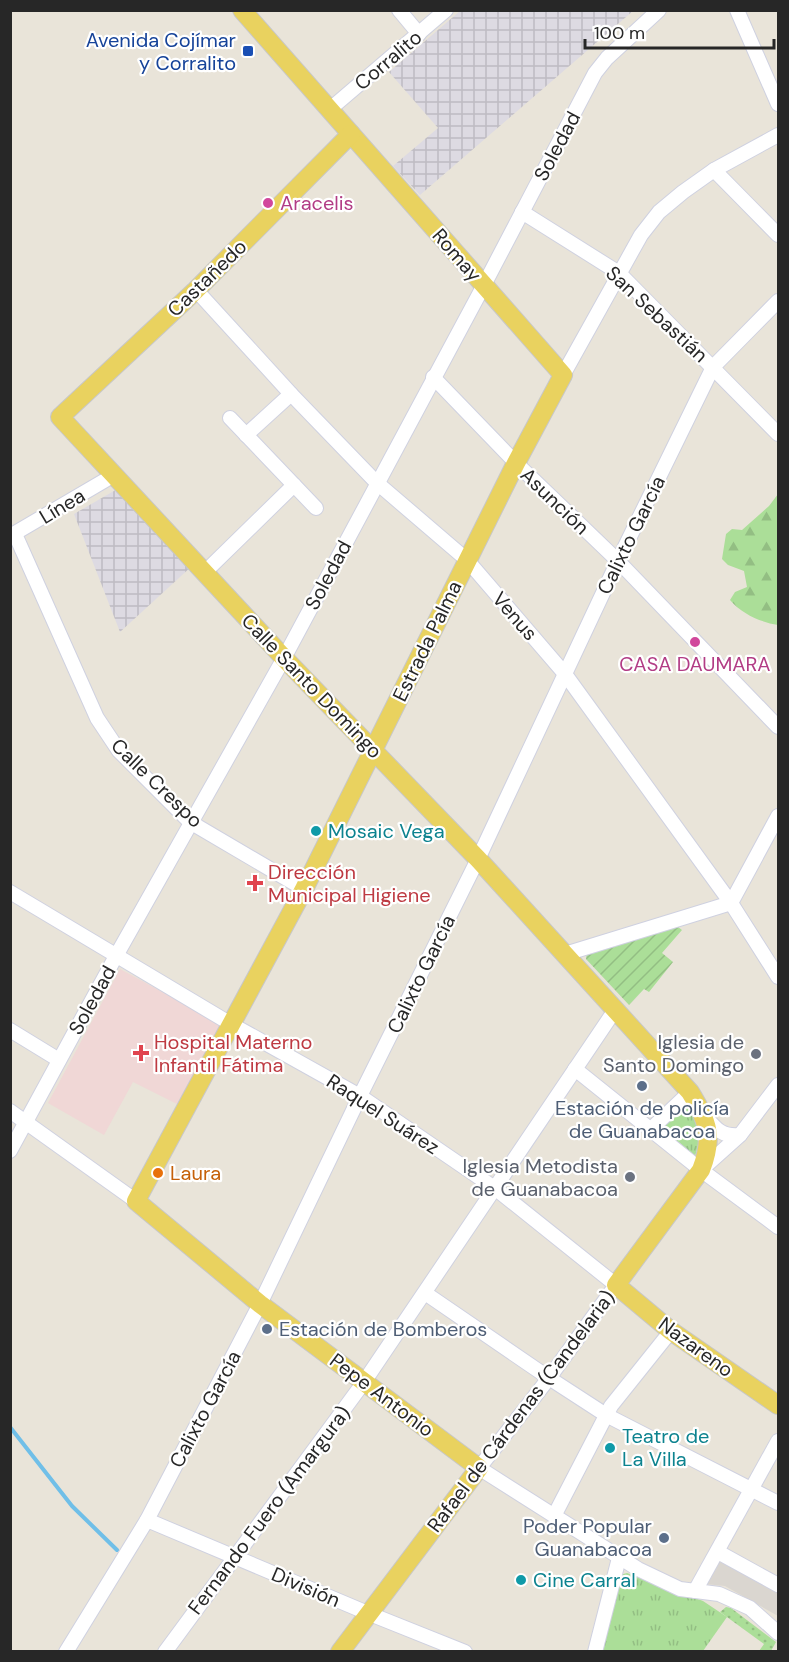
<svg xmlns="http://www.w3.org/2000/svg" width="789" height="1662" font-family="'DM Sans',sans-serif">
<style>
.industrial{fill:url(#industrial-grid)}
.medical{fill:#f0d7d6}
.grass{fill:url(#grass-dots)}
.forest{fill:url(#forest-firs)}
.park{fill:url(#park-tufts)}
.garden{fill:url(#garden-furrows)}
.plaza{fill:#dad6d0}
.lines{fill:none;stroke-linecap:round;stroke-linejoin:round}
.stream{stroke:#70bfe8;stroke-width:4}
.minor-casing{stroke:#cfd1e0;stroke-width:16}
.major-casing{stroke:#c7c7c7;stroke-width:20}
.minor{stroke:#fff;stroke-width:14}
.major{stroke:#e9d25f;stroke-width:18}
.transit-dot{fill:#1a4fb4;stroke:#fff;stroke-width:2}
.hotel-dot{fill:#d1479c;stroke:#fff;stroke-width:2}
.culture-dot{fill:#0f9aa8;stroke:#fff;stroke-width:2}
.health-dot{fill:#e0444e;stroke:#fff;stroke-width:2}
.worship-dot{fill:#6b7280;stroke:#fff;stroke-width:2}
.service-dot{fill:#5c6f8a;stroke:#fff;stroke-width:2}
.food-dot{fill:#e8710a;stroke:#fff;stroke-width:2}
.labels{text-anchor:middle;stroke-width:4.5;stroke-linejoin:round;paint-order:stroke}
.transit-label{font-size:20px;fill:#164399;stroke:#fff;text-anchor:end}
.street-label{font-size:20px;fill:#272727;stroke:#fff}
.hotel-label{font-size:20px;fill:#b23c85;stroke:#fff;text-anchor:start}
.culture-label{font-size:20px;fill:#0d838f;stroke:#fff;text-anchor:start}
.health-label{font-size:20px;fill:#be3a42;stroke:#fff;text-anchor:start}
.worship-label{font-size:20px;fill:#5b616d;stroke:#fff;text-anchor:end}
.service-label{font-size:20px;fill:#4e5e75;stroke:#fff}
.food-label{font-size:20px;fill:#c56008;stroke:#fff;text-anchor:start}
</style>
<defs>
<pattern id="industrial-grid" width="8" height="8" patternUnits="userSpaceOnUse" patternTransform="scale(1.5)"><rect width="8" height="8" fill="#dddae2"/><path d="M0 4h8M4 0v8" fill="none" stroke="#bebbc2"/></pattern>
<pattern id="grass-dots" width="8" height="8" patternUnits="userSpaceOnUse" patternTransform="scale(1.5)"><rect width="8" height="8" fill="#abde98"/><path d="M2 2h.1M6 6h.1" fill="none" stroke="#93be83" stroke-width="1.8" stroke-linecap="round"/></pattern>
<pattern id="forest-firs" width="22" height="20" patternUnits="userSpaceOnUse" patternTransform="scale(1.5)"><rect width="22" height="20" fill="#abde98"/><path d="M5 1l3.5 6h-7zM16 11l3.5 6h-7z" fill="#93be83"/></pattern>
<pattern id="park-tufts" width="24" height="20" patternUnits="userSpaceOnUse" patternTransform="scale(1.5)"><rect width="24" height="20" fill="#abde98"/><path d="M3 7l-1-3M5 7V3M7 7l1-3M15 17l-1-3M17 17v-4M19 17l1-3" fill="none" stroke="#93be83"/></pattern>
<pattern id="garden-furrows" width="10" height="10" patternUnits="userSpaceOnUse" patternTransform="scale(1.5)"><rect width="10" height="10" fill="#abde98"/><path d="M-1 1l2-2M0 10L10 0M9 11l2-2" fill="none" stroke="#93be83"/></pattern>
</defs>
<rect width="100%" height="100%" fill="#e9e4d9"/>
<g class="industrial">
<polygon points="460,11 633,11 420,195 393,166 438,128 389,72"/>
<polygon points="119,488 192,566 120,632 74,514"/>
</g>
<polygon class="medical" points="120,969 221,1024 181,1106 133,1082 104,1135 48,1103"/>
<polygon class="grass" points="726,1607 731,1608 776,1642 771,1651 759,1651 764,1644 720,1612"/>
<path class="forest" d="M778 494V625C760 622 742 614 730 600L735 592 747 587 744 571 728 565 722 559 726 534 732 529 742 530 769 506Z"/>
<g class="park">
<path d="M688 1101C700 1123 703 1131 695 1156L662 1128Z"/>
<polygon points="627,1573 703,1601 727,1617 703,1651 599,1652 620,1575"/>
</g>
<polygon class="garden" points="678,927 682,930 662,953 673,962 649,992 644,989 629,1005 586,959 587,952 590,951"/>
<polygon class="plaza" points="724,1550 778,1580 778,1616 725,1586 705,1584"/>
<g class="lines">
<polyline class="stream" points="10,1427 72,1506 117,1550"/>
<defs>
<g id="minor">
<polyline points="399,10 419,34"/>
<polyline points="737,10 778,104"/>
<polyline points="329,110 446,10"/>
<polyline points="714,170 778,235"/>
<polyline points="522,212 619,273 778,434"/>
<polyline points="196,290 291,394 376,482 467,560 565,674 731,903 778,977"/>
<polyline points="563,375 641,235 659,212 683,192 714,170 778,135"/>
<polyline points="433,377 516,463 618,561 778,727"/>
<polyline points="230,418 316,508"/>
<polyline points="246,435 291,394"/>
<polyline points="15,534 97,718 119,751 190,822 304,889"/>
<polyline points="10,536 114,475"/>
<polyline points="205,572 294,485"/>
<polyline points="10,892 231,1024 360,1096 496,1189 616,1285 549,1378 479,1468 638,1569 680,1589 719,1594 750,1608 778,1633"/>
<polyline points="565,954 731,903 778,816"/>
<polyline points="10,1030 59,1060"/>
<polyline points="575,1069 701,1170 778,1227"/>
<polyline points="10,1111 136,1201"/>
<path d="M705 1116C716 1129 722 1137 740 1135"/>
<polyline points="651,1129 690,1092"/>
<polyline points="10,1151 116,956 284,658 484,285 595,73 607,58 659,10"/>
<polyline points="701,1170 740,1135 778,1085"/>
<polyline points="425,1293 549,1378 606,1415 778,1503"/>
<polyline points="554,1516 611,1406 671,1331"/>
<polyline points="147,1520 370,1614 465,1652"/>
<polyline points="718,1552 778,1585"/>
<polyline points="695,1591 778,1441"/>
<polyline points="66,1652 147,1520 260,1304 360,1096 478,859 618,561 713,367 778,301"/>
<polyline points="165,1652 364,1382 615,1010"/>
<polyline points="595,1652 619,1558"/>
</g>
<g id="major">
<polyline points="242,10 563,375 516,463 304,889 136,1201 260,1304 479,1468 340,1652"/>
<path d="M351 134 196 290 60 417 284 658 478 859 690 1092C708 1121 714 1137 701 1170L616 1285 671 1331 778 1405"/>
</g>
</defs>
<use href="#minor" class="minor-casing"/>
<use href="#major" class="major-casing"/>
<use href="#minor" class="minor"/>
<use href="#major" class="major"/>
</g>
<rect class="transit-dot" x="242" y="45" width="12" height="12" rx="3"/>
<g class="hotel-dot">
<circle cx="268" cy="203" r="6"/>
<circle cx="695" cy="642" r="6"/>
</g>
<g class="culture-dot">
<circle cx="316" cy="831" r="6"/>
<circle cx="610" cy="1448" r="6"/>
<circle cx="521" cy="1580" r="6"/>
</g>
<g class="health-dot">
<path d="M252 874h6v6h6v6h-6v6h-6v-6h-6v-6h6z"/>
<path d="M138 1044h6v6h6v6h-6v6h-6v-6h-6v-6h6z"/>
</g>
<g class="worship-dot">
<circle cx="756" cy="1054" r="6"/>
<circle cx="630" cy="1177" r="6"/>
</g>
<g class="service-dot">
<circle cx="642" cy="1086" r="6"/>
<circle cx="267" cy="1329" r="6"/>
<circle cx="664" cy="1538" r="6"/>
</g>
<circle class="food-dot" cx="158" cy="1173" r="6"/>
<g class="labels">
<g class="transit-label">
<text x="236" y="47">Avenida Cojímar<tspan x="236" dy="23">y Corralito</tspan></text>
</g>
<g class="street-label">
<text transform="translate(388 60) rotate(-40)" y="7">Corralito</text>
<text transform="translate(557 146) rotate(-62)" y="7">Soledad</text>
<text transform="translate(457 255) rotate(49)" y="7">Romay</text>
<text transform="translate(207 278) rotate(-44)" y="7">Castañedo</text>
<text transform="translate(657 314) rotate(43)" y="7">San Sebastián</text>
<text transform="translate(555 501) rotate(44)" y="7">Asunción</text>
<text transform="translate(62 506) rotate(-31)" y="7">Línea</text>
<text transform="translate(631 535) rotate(-64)" y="7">Calixto García</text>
<text transform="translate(328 575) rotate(-62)" y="7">Soledad</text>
<text transform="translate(515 616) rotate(49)" y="7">Venus</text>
<text transform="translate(427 641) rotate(-64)" y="7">Estrada Palma</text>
<text transform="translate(312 686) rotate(46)" y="7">Calle Santo Domingo</text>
<text transform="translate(157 783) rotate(44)" y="7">Calle Crespo</text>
<text transform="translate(421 974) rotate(-64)" y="7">Calixto García</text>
<text transform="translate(92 1000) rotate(-61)" y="7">Soledad</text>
<text transform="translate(383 1114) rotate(33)" y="7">Raquel Suárez</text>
<text transform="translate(696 1347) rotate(36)" y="7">Nazareno</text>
<text transform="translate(382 1395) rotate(37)" y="7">Pepe Antonio</text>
<text transform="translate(205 1409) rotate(-62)" y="7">Calixto García</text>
<text transform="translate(521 1411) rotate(-53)" y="7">Rafael de Cárdenas (Candelaria)</text>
<text transform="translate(269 1510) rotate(-53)" y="7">Fernando Fuero (Amargura)</text>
<text transform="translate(306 1587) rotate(23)" y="7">División</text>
</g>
<g class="hotel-label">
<text x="280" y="210">Aracelis</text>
<text x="695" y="671" text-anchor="middle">CASA DAUMARA</text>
</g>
<g class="culture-label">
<text x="328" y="838">Mosaic Vega</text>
<text x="622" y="1443">Teatro de<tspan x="622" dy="23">La Villa</tspan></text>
<text x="533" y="1587">Cine Carral</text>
</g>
<g class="health-label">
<text x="268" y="879">Dirección<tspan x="268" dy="23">Municipal Higiene</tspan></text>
<text x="154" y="1049">Hospital Materno<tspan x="154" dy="23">Infantil Fátima</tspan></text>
</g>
<g class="worship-label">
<text x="744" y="1049">Iglesia de<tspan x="744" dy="23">Santo Domingo</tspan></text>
<text x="618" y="1173">Iglesia Metodista<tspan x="618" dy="23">de Guanabacoa</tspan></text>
</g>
<g class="service-label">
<text x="642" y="1115">Estación de policía<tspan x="642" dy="23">de Guanabacoa</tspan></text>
<text x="279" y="1336" text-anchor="start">Estación de Bomberos</text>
<text x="652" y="1533" text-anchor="end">Poder Popular<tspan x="652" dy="23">Guanabacoa</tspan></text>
</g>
<g class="food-label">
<text x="170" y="1180">Laura</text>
</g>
</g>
<rect width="789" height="1662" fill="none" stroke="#272727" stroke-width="24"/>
<path d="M585 39v9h189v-9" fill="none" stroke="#272727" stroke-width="3"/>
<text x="594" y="39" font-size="18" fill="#272727" stroke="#ffffff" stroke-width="4.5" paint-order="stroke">100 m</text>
</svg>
